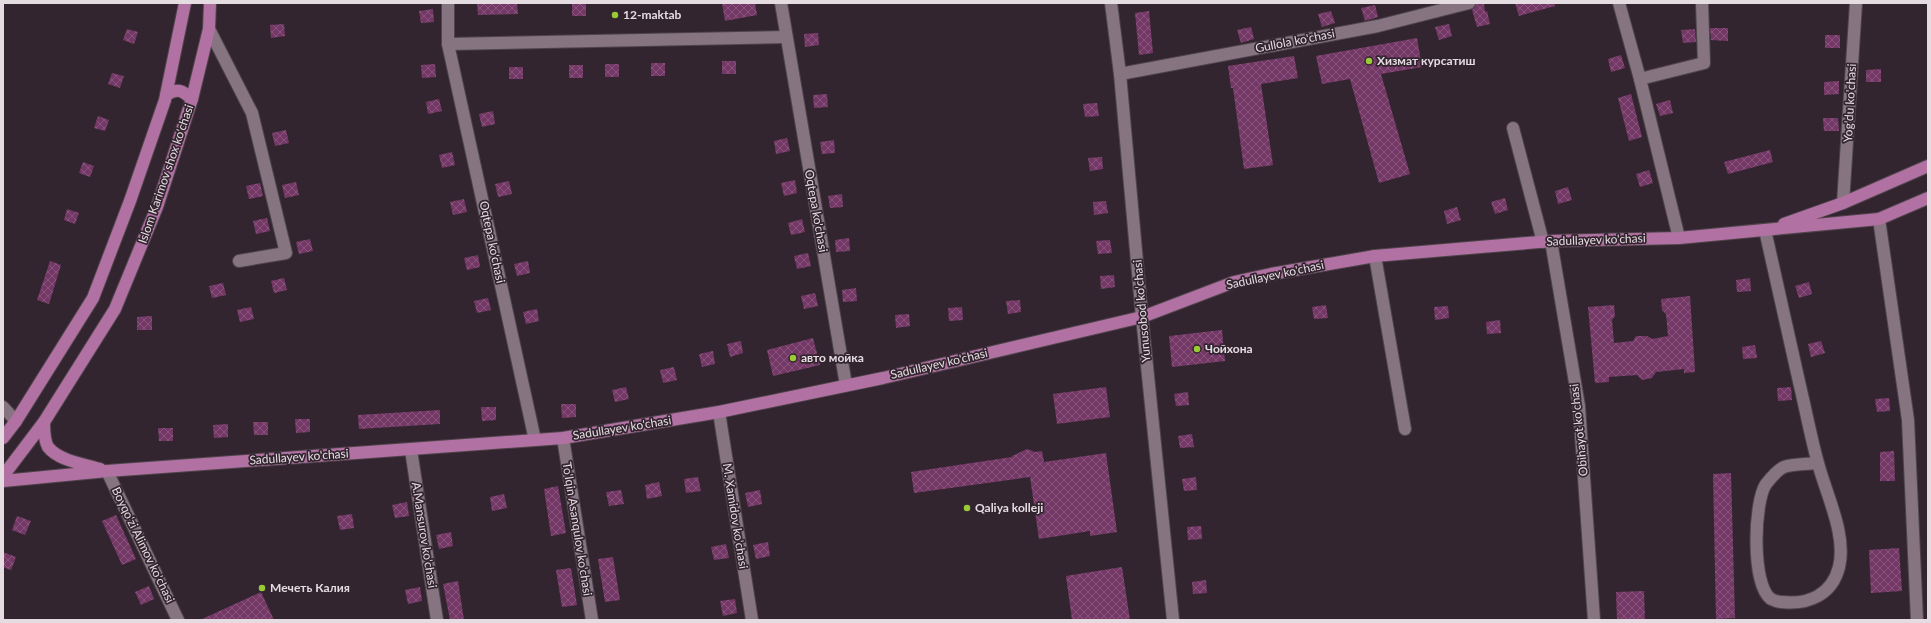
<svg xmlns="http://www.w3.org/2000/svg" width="1931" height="623" font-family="Lato,sans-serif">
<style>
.building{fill:url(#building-cross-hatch)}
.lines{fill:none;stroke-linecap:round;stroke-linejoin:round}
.minor-casing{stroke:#4f444c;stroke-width:14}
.major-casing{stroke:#4f444c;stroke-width:14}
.minor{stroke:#867581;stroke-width:12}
.major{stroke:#b171a2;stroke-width:12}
.poi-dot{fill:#9acb35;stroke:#33252f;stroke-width:1.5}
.labels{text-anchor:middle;stroke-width:3.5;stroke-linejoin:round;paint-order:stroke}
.poi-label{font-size:12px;font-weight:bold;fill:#e5dce2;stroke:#33252f;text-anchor:start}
.street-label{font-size:12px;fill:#e5dce2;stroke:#33252f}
</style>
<defs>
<pattern id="building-cross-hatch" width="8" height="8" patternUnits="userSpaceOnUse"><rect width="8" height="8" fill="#743867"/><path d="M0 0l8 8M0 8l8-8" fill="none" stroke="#88547c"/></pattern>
</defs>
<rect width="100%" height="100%" fill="#33252f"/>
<g class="building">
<polygon points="477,3 517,3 518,14 478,15"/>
<rect x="572" y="3" width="14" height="13"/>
<polygon points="722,3 755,3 757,15 725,21"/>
<polygon points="1476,3 1484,3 1485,12 1487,11 1490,24 1477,27 1472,10"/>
<polygon points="1515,3 1554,3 1555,6 1519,16"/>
<polygon points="1375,5 1378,17 1365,21 1361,8"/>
<polygon points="433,9 434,22 421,23 419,11"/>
<polygon points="1149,11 1153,53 1139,55 1135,13"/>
<polygon points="1331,11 1335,23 1322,27 1318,14"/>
<polygon points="284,24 285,36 271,38 270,25"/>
<polygon points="1449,24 1452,36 1439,40 1435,27"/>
<polygon points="1251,27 1254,39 1241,43 1237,30"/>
<polygon points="1710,28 1728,28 1728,41 1711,40"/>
<polygon points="127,29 138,32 134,44 123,40"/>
<polygon points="1695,29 1696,42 1683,43 1681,30"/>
<polygon points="818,33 819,45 805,47 804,34"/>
<rect x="1825" y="35" width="15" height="13"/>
<polygon points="1417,38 1422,67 1381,74 1410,174 1379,183 1350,79 1322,84 1316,56"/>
<polygon points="1621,55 1625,68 1611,72 1608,59"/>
<polygon points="1294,56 1298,78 1261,84 1273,165 1244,169 1233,88 1231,88 1228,66"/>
<rect x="722" y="61" width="14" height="13"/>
<rect x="651" y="63" width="14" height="13"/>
<polygon points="435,64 436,77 422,78 421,65"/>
<rect x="605" y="64" width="14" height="13"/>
<rect x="569" y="65" width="14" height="13"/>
<rect x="509" y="67" width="14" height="12"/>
<polygon points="1881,69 1881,82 1866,82 1866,70"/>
<polygon points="112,73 124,76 120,88 108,84"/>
<polygon points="1839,81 1839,94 1824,95 1824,82"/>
<polygon points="827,94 828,107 814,108 813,95"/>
<polygon points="1631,94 1642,137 1629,141 1618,98"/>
<polygon points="439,99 442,111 428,114 426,102"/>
<polygon points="1670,100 1673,113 1660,116 1656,104"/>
<polygon points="1097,103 1099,116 1085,117 1083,104"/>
<polygon points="493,111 495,124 482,127 479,114"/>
<polygon points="98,116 109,120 105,131 94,128"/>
<polygon points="1823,118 1838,118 1839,131 1824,131"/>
<polygon points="286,130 289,143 275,146 272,133"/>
<polygon points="787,138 790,151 776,154 774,141"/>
<polygon points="834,140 835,153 822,154 820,142"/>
<polygon points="1770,150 1773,162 1728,174 1724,162"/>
<polygon points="452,152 455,165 442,168 439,155"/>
<polygon points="1102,157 1103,169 1090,171 1088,158"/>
<polygon points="83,162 94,166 90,177 79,173"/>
<polygon points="1649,170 1653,183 1640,187 1636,174"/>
<polygon points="795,180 797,193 784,196 781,183"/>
<polygon points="509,181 512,194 498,197 495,184"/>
<polygon points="296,182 299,195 285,198 282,185"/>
<polygon points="260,183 263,196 249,199 246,186"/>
<polygon points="1568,187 1572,200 1558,204 1555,191"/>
<polygon points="842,194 843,207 830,208 828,196"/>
<polygon points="1505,198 1508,210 1495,214 1491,202"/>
<polygon points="464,199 467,212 453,215 450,202"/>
<polygon points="1106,201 1108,213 1094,215 1093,202"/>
<polygon points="1457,207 1461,220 1447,224 1444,211"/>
<polygon points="67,209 79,213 75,224 64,220"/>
<polygon points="267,218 270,231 256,234 253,221"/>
<polygon points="802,219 805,232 791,235 788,223"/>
<polygon points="849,238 850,251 836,252 835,240"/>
<polygon points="310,239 313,251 299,254 296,242"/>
<polygon points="1110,240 1112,253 1098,254 1096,241"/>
<polygon points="808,253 811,266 797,269 794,256"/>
<polygon points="478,255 480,267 467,270 464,258"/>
<polygon points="50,261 61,265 49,304 37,300"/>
<polygon points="528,261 530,273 517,276 514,264"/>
<polygon points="1114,275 1115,287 1101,289 1100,276"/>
<polygon points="284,278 287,290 274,293 271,281"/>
<polygon points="1750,278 1751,291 1737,292 1736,280"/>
<polygon points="1809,282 1812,294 1799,298 1795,286"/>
<polygon points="223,283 226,295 212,298 209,286"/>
<polygon points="856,288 857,301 843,302 842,290"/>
<polygon points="815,293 818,306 804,309 801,296"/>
<polygon points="1690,296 1695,372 1684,373 1684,369 1656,372 1652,378 1642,380 1637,375 1609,377 1609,382 1595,383 1588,307 1614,305 1615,316 1612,320 1614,343 1633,341 1636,336 1647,336 1652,339 1668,336 1666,314 1662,310 1661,299"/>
<polygon points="488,298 491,310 477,313 474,301"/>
<polygon points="1020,300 1021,312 1008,314 1006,301"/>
<polygon points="1326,305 1328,318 1314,319 1312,307"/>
<polygon points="1448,306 1449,318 1435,320 1434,307"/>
<polygon points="251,307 254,319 240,322 237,310"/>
<polygon points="962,307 963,320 949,321 948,308"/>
<polygon points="537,309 539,321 526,324 523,312"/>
<polygon points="909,314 910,326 896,328 895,315"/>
<polygon points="152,316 152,330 137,330 137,317"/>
<polygon points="1500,320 1501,333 1487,334 1486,322"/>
<polygon points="1222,330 1225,361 1172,367 1169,336"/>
<polygon points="813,338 820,365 773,376 767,350"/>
<polygon points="741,341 743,353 730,357 727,344"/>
<polygon points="1821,341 1825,353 1811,357 1808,344"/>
<polygon points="1755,345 1757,358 1743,359 1742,347"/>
<polygon points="713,351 715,364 702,367 699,354"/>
<polygon points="674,367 677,380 663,383 660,370"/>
<polygon points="626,387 629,399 615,402 612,390"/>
<polygon points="1106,387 1110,417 1057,424 1053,394"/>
<polygon points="1791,387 1792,400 1778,401 1777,388"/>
<polygon points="1188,392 1189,405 1176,406 1174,394"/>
<polygon points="1889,398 1890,411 1877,412 1875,399"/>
<polygon points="561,404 576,404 576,417 562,418"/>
<polygon points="481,407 496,407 496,420 482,421"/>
<polygon points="440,410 440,424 359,429 358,415"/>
<polygon points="295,419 310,419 310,432 296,433"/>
<polygon points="253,422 268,422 268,435 254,435"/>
<polygon points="228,424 228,437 214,438 213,425"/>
<polygon points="158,428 173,428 173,441 159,441"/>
<polygon points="1192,434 1194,447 1180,448 1178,436"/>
<polygon points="1027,449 1035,452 1042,451 1044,462 1106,453 1117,532 1090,536 1090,531 1039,539 1030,477 914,493 911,472 1012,457 1012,456"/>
<polygon points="1894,451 1895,481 1880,481 1880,452"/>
<polygon points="1731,473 1735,618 1716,619 1713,474"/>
<polygon points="698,477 701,491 686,493 684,479"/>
<polygon points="1196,477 1197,490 1184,491 1182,479"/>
<polygon points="659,482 662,496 647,499 645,485"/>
<polygon points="558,486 566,533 551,536 544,489"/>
<polygon points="621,490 624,504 609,506 606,492"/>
<polygon points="760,490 762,504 748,507 745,493"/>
<polygon points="504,494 507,508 492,511 490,497"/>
<polygon points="407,502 409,516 395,518 392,505"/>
<polygon points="352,514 354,528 340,530 337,516"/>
<polygon points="116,515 136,559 122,565 102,521"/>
<polygon points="17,516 31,521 25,535 12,530"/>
<polygon points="1201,526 1202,539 1188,540 1187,527"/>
<polygon points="451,532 453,546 439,549 436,535"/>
<polygon points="768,542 770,556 756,559 753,545"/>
<polygon points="726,544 729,558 714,560 711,547"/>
<polygon points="1899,548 1902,591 1871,593 1869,550"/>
<polygon points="3,552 16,557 11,570 3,567"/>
<polygon points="613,557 620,600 605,602 598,559"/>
<polygon points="1122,567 1130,620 1072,620 1066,576"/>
<polygon points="571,568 577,605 562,607 556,570"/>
<polygon points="1206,580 1207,593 1193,594 1192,582"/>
<polygon points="458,581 464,620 450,620 443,584"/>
<polygon points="149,586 154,599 141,605 135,592"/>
<polygon points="420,587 422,601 408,604 405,590"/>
<polygon points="1644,591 1645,620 1617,620 1616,592"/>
<polygon points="261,592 274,620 200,620"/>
<polygon points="735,599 737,613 723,616 720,601"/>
</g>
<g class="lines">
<defs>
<g id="minor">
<polyline points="448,3 448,44 535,440"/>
<polyline points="781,3 846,385"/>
<polyline points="1111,3 1120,74 1142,317 1173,620"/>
<polyline points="1619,3 1640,79"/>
<polyline points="209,29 252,113 286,253 239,261"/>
<polyline points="448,44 786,37"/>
<polyline points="1120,74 1378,26 1469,3"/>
<polyline points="1513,128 1543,242"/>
<polyline points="1843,203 1856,3"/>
<polyline points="1879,219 1908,420 1917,620"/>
<path d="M1765 230C1777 282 1788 334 1800 386 1806 411 1811 438 1818 463 1826 494 1847 535 1839 567 1832 595 1808 605 1782 602 1779 602 1773 600 1771 599 1751 585 1754 501 1766 484 1770 479 1779 469 1784 467 1791 464 1809 464 1818 463"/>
<polyline points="1679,238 1640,79 1704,63 1702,3"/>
<polyline points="1551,241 1579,406 1594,620"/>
<polyline points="1375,256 1405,429"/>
<polyline points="3,407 16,421"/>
<polyline points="719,412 752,620"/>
<polyline points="563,438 592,620"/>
<polyline points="411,450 437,620"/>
<polyline points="107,471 178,620"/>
</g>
<g id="major">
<path d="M166 95C178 88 182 90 192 99"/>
<polyline points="1784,224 1843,203 1928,166"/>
<path d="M44 422C44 429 44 440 48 447 59 461 84 464 100 469"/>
<polyline points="3,438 16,421 93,298 130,201 165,100 185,3"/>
<polyline points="3,476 44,422 115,309 157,207 192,99 209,29 210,3"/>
<polyline points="3,481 107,471 563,438 719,412 883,378 1142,317 1234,282 1271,274 1375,256 1551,241 1679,238 1879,219 1928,198"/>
</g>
</defs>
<use href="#minor" class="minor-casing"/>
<use href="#major" class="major-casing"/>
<use href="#minor" class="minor"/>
<use href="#major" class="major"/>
</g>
<g class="poi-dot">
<circle cx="615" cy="15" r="4"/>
<circle cx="1369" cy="61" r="4"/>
<circle cx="1197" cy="349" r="4"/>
<circle cx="793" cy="358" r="4"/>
<circle cx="967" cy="508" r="4"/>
<circle cx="262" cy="588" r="4"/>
</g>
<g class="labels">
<g class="poi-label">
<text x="623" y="19">12-maktab</text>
<text x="1377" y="65">Хизмат курсатиш</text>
<text x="1205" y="353">Чойхона</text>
<text x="801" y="362">авто мойка</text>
<text x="975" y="512">Qaliya kolleji</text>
<text x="270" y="592">Мечеть Калия</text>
</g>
<g class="street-label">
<text transform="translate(1295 41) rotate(-11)" y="4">Gullola ko'chasi</text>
<text transform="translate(1850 103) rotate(-87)" y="4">Yog'du ko'chasi</text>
<text transform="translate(166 174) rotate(-71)" y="4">Islom Karimov shox ko'chasi</text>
<text transform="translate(816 211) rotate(80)" y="4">Oqtepa ko'chasi</text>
<text transform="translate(1596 240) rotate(-2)" y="4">Sadullayev ko'chasi</text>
<text transform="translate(492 242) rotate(78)" y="4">Oqtepa ko'chasi</text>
<text transform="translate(1275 275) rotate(-12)" y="4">Sadullayev ko'chasi</text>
<text transform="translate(1142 311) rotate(-95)" y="4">Yunusobod ko'chasi</text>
<text transform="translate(939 364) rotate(-13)" y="4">Sadullayev ko'chasi</text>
<text transform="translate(622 428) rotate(-9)" y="4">Sadullayev ko'chasi</text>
<text transform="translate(1579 430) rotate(-96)" y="4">Obihayot ko'chasi</text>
<text transform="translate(299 457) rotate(-4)" y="4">Sadullayev ko'chasi</text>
<text transform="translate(735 516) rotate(81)" y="4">M. Xamidov ko'chasi</text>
<text transform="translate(577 529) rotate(81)" y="4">To'lqin Asanqulov ko'chasi</text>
<text transform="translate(424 535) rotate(81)" y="4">A.Mansurov ko'chasi</text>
<text transform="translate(143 545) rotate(64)" y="4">Boyqo'zi Alimov ko'chasi</text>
</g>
</g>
<rect width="1931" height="623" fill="none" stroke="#e5dce2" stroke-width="8"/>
</svg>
